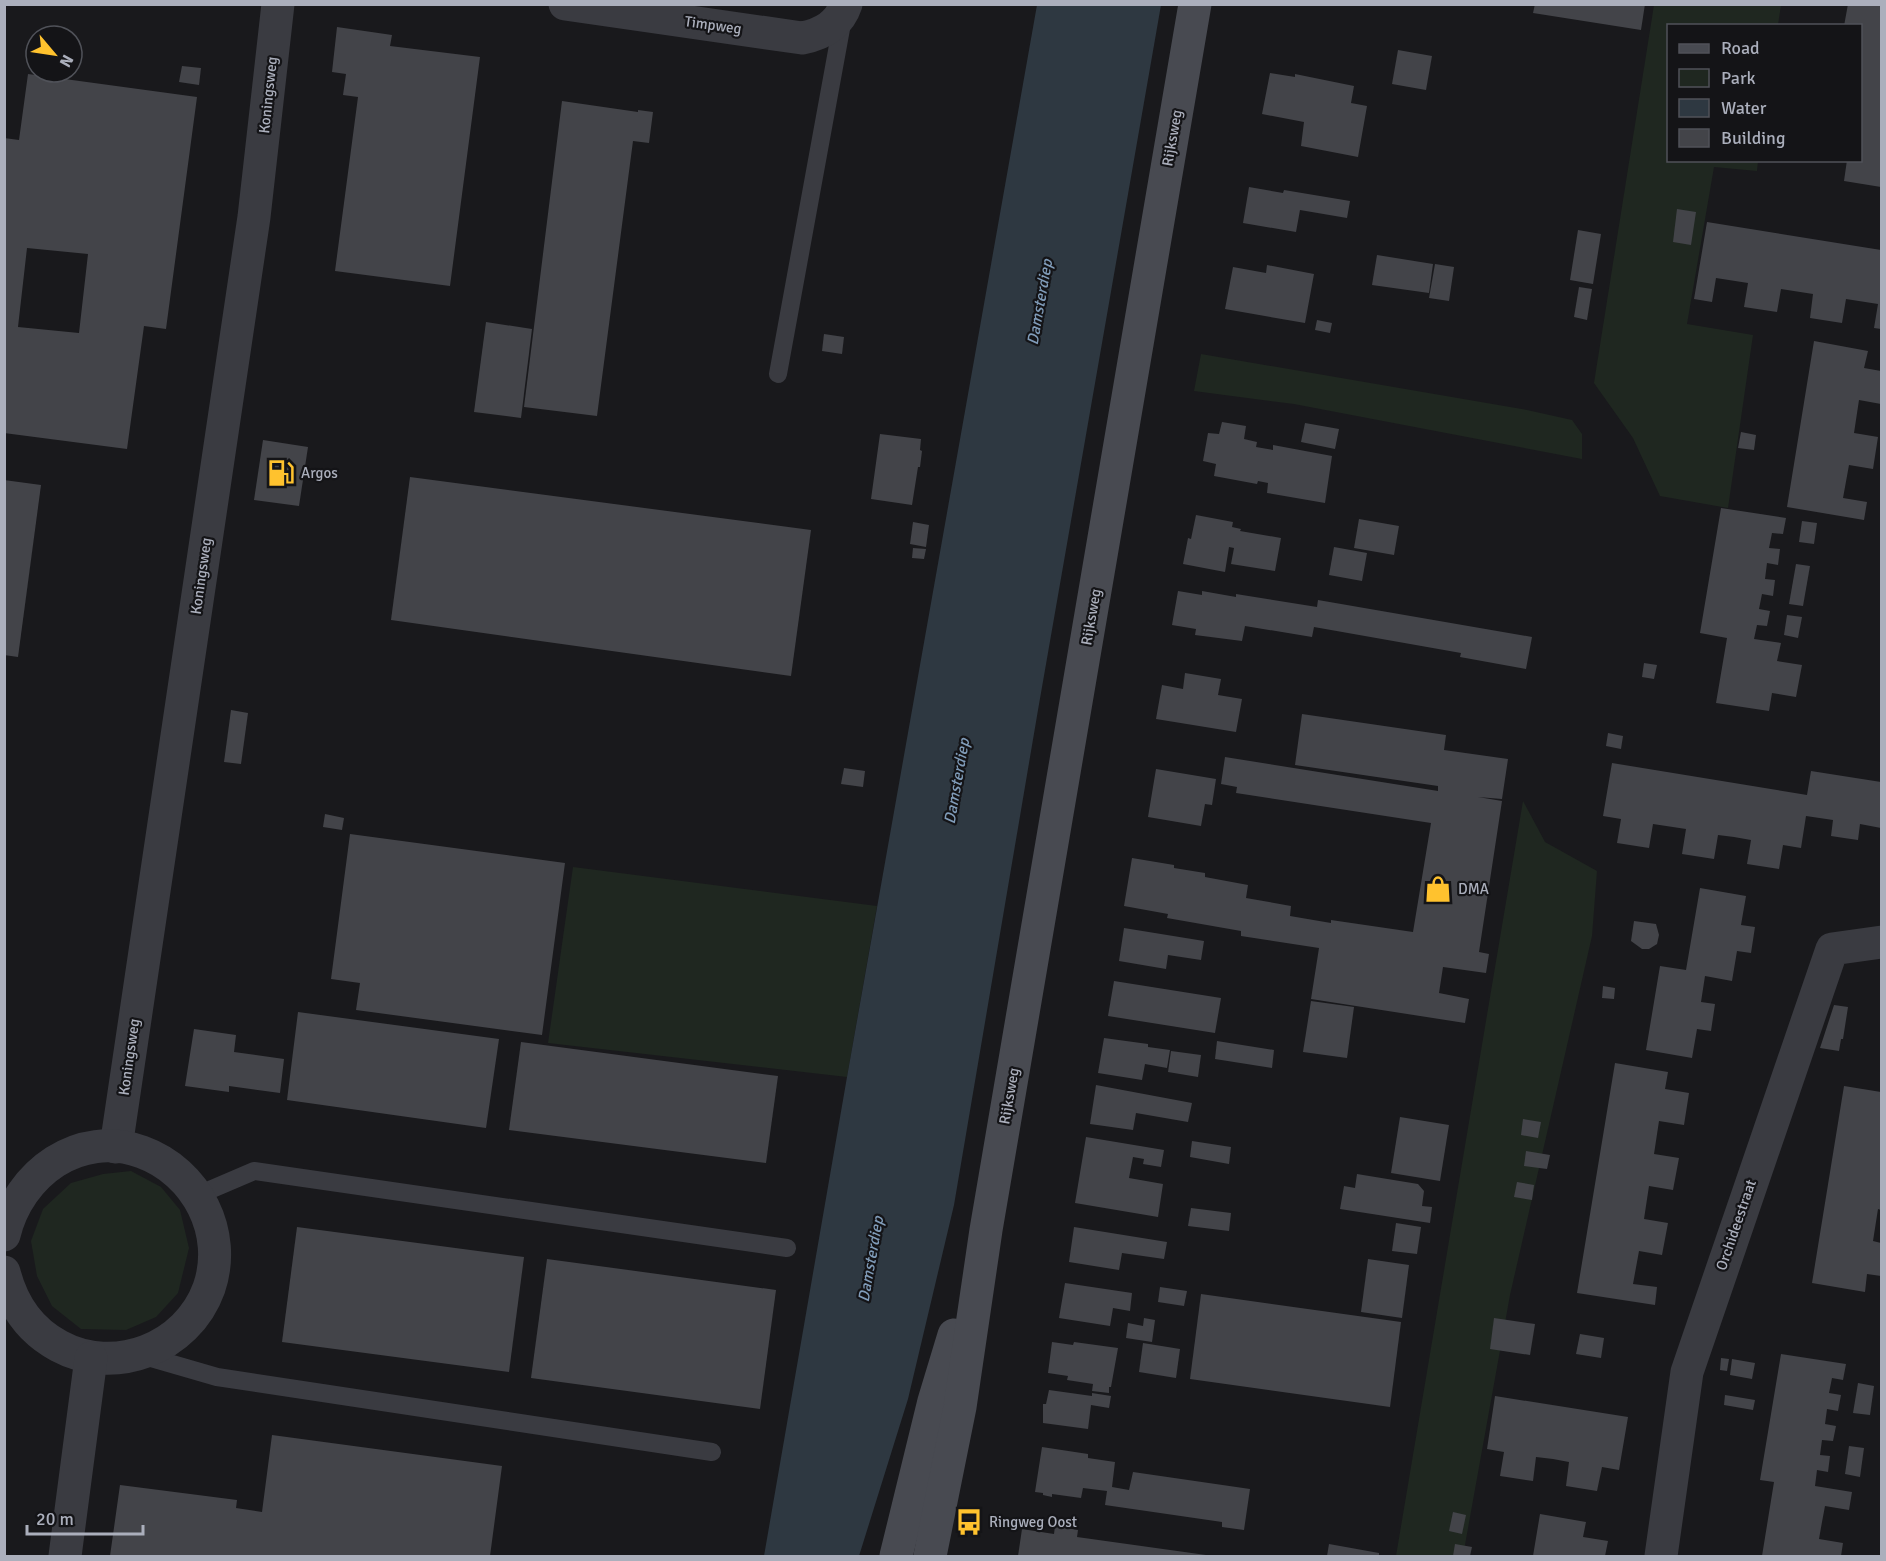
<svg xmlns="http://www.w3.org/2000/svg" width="1886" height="1561" font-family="Signika,sans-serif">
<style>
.green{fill:#1f2720}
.water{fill:#2e3841}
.building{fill:#434449;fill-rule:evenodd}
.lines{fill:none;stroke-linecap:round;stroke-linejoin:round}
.lane{stroke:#3a3b41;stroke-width:18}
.street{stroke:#3a3b41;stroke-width:33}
.secondary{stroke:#484a51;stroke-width:33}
.labels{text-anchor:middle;stroke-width:4.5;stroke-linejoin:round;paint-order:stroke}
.street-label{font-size:15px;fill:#abafbc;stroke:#141417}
.poi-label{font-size:15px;fill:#abafbc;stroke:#141417;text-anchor:start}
.water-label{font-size:16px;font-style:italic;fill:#809cb9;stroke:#141417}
</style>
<rect width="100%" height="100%" fill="#19191c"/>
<g class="green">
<polygon points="1654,5 1781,5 1778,25 1668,26 1668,160 1758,161 1757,171 1714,167 1687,324 1753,335 1728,508 1660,496 1633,438 1594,383"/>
<polygon points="1201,354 1527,410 1572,420 1582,434 1582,459 1294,404 1194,391"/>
<polygon points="1523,801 1545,842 1597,871 1592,936 1510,1295 1463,1556 1396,1556"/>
<polygon points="573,867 877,906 847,1077 548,1043"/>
<polygon points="131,1171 161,1187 180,1210 189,1248 178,1293 156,1317 126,1330 81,1329 52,1306 37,1276 31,1241 43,1209 71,1183 103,1174"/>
</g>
<polygon class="water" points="1037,5 1161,5 1038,710 954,1205 908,1399 859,1556 764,1556 847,1077"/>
<g class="building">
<polygon points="1535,4 1645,4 1641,30 1533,13"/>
<polygon points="1848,4 1881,4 1881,187 1844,181 1847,160 1860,160 1860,26 1844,26"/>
<polygon points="337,27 392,35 390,46 480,57 450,286 335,271 358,97 343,95 346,74 332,72"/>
<polygon points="1398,50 1432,56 1426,90 1392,84"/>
<polygon points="182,66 201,68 199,85 179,82"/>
<polygon points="1270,73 1295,77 1295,74 1354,86 1351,103 1367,106 1358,157 1301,146 1304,122 1262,114"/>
<path d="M28 74 197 97 166 329 144 326 127 449 4 433V138L19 140ZM27 248 88 254 79 333 18 327Z"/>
<polygon points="562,101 638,112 638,110 653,112 649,143 633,141 597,416 524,407"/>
<polygon points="1249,187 1283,193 1284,190 1350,201 1347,218 1300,210 1296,232 1243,223"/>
<polygon points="1677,209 1696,212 1691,245 1673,242"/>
<polygon points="1707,222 1881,250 1881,329 1874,328 1878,304 1846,299 1842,323 1810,318 1813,294 1781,289 1777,312 1744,307 1748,283 1716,278 1712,302 1694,299"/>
<polygon points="1578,230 1601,234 1593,284 1570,280"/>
<polygon points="1377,255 1433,264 1429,293 1372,285"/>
<polygon points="1435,264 1454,267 1449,301 1429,298"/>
<polygon points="1267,265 1314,274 1305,323 1225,309 1233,267 1266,273"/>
<polygon points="1579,287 1592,289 1587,320 1574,317"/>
<polygon points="1317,320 1332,323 1330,333 1315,330"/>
<polygon points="486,322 532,329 521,418 474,412"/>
<polygon points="824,334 844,337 842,354 822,351"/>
<polygon points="1814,341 1868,351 1864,368 1881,371 1881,404 1859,400 1854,433 1878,437 1873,469 1849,465 1843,498 1867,502 1864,520 1787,507"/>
<polygon points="1222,422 1246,426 1244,439 1257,442 1256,447 1273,450 1273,445 1332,456 1325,503 1267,493 1268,483 1258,481 1257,484 1214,476 1216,464 1203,461 1208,433 1219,434"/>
<polygon points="1305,423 1339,429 1335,449 1301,442"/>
<polygon points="1741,432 1756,435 1754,450 1738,448"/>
<polygon points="880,434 921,439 920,450 922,451 920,467 918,467 912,505 871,499"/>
<polygon points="263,440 308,447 299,506 254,500"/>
<polygon points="410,477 811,530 791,676 391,620"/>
<polygon points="4,480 41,485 18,657 4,655"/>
<polygon points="1721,508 1786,518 1783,534 1772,533 1769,548 1780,549 1778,565 1767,563 1765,579 1775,580 1773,596 1762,594 1759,609 1770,611 1767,626 1757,625 1754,639 1781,643 1777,661 1802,665 1796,697 1772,693 1769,711 1716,703 1727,638 1700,633"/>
<polygon points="1196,515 1233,522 1232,527 1241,529 1240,531 1281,538 1275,571 1231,564 1234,548 1229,547 1225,572 1183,564 1188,538 1191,539"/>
<polygon points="1359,519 1399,526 1394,555 1354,548"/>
<polygon points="1802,521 1817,523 1814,544 1799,542"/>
<polygon points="913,522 929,525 926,547 910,544"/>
<polygon points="1334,547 1367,553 1362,581 1329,575"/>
<polygon points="913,548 926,549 924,559 912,558"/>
<polygon points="1796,564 1810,566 1803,606 1789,604"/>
<polygon points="1178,591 1202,595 1202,591 1236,597 1236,594 1317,607 1318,600 1532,637 1526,669 1460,657 1461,653 1314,627 1312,637 1245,626 1242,641 1195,635 1196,629 1172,625"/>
<polygon points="1787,615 1802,617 1798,638 1784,635"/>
<polygon points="1644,663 1657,665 1654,679 1642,677"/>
<polygon points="1185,673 1221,679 1218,695 1242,699 1236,732 1156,719 1162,685 1183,689"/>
<polygon points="231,710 248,713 241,764 224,762"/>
<polygon points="1302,714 1446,735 1444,750 1508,759 1502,799 1478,797 1502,801 1479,952 1489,954 1486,973 1443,967 1439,993 1469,999 1465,1023 1311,999 1319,948 1241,936 1241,931 1167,918 1168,914 1124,906 1132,858 1174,865 1174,868 1205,873 1205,877 1248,885 1246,898 1291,906 1290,916 1331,923 1331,920 1413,932 1431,823 1236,793 1237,787 1221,784 1225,757 1438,791 1438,786 1295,765"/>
<polygon points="1608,733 1623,736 1621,749 1606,746"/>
<polygon points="1612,763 1807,795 1811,771 1881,782 1881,828 1860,824 1858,840 1844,838 1831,836 1833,820 1806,816 1801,848 1783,845 1779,869 1747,864 1751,840 1734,837 1718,835 1714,859 1682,854 1686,829 1653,824 1649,848 1617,843 1621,819 1603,816"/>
<polygon points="844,768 865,771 863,787 841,784"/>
<polygon points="1156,769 1216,779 1212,805 1205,804 1201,826 1148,817"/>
<polygon points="325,814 344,818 342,830 323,827"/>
<polygon points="350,834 565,863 542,1035 356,1010 360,983 331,979"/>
<polygon points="1700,888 1746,896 1741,925 1755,927 1751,953 1737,951 1732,981 1705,976 1701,1002 1715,1004 1711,1031 1697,1029 1692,1058 1646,1050 1660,966 1686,970"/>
<polygon points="1634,921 1656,924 1659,935 1657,944 1649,949 1642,949 1631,941"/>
<polygon points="1124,928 1204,941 1201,960 1168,955 1166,969 1119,961"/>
<polygon points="1114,981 1221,998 1215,1033 1108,1016"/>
<polygon points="1603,986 1615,988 1614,999 1602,998"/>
<polygon points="1311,1001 1354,1007 1347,1058 1303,1052"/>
<polygon points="1834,1005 1848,1007 1843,1039 1841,1039 1839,1051 1820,1048"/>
<polygon points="298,1012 499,1039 486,1128 287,1100"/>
<polygon points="194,1029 236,1035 234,1052 284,1059 280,1093 229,1086 229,1092 185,1086"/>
<polygon points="1104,1038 1148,1044 1148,1047 1170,1050 1167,1068 1145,1064 1142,1080 1098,1073"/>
<polygon points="1217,1041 1274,1050 1272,1068 1215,1059"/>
<polygon points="521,1042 778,1076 766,1163 509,1130"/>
<polygon points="1171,1051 1201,1055 1198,1077 1168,1072"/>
<polygon points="1615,1063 1668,1072 1665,1089 1689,1093 1684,1125 1659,1121 1654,1154 1679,1158 1673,1190 1649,1186 1644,1219 1668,1223 1662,1255 1639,1251 1633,1284 1657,1287 1655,1305 1577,1293"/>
<polygon points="1096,1085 1192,1103 1188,1122 1136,1113 1133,1130 1090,1124"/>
<polygon points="1844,1086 1881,1092 1881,1210 1878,1209 1873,1241 1881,1243 1881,1276 1867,1274 1865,1292 1812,1283"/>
<polygon points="1400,1117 1449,1125 1440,1181 1391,1173"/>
<polygon points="1523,1119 1541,1122 1538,1138 1521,1135"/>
<polygon points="1086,1137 1164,1150 1161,1167 1143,1164 1144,1159 1133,1157 1129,1178 1163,1184 1158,1217 1075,1203"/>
<polygon points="1192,1141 1231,1147 1229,1164 1190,1157"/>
<polygon points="1526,1151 1550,1155 1547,1169 1524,1166"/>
<polygon points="1357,1174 1418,1184 1424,1191 1422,1206 1432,1207 1430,1223 1340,1209 1344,1186 1355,1188"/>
<polygon points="1517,1182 1534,1185 1532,1200 1514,1197"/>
<polygon points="1191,1208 1231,1213 1229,1231 1188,1226"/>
<polygon points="1396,1223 1421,1227 1417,1254 1392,1251"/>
<polygon points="297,1227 524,1257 509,1372 282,1342"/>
<polygon points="1074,1227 1167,1242 1164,1259 1122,1253 1119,1270 1069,1262"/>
<polygon points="547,1259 776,1290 760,1409 531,1378"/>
<polygon points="1368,1259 1409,1265 1402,1318 1361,1312"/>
<polygon points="1065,1283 1132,1293 1130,1311 1113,1308 1110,1326 1059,1318"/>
<polygon points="1160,1287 1187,1291 1184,1306 1158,1302"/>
<polygon points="1201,1294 1401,1322 1390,1407 1190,1379"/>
<polygon points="1144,1318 1155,1320 1152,1342 1126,1338 1128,1323 1143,1326"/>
<polygon points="1494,1318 1535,1324 1530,1355 1490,1349"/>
<polygon points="1580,1334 1604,1338 1601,1358 1576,1354"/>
<polygon points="1052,1342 1073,1345 1074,1342 1118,1348 1111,1387 1109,1387 1109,1393 1092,1391 1093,1384 1067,1380 1068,1376 1048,1373"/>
<polygon points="1143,1343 1180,1349 1176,1378 1139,1372"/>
<polygon points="1781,1354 1846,1364 1843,1380 1832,1378 1829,1393 1841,1395 1838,1411 1827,1409 1825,1424 1836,1426 1833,1441 1822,1440 1820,1455 1830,1456 1828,1472 1817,1470 1815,1486 1852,1492 1849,1510 1825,1506 1822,1522 1819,1539 1843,1543 1841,1556 1762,1556 1774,1482 1760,1480"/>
<polygon points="1721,1358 1729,1359 1727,1371 1720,1370"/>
<polygon points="1732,1359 1755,1363 1752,1379 1730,1375"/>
<polygon points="1858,1383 1874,1386 1870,1415 1853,1413"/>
<polygon points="1049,1390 1092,1396 1092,1393 1111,1396 1109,1408 1091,1405 1088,1429 1043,1423 1043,1404 1046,1404"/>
<polygon points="1725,1395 1755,1400 1753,1410 1724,1405"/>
<polygon points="1495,1396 1628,1417 1619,1470 1602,1467 1597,1491 1566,1486 1569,1462 1553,1459 1536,1457 1533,1481 1500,1476 1504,1452 1487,1449"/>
<polygon points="272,1435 502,1466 490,1556 110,1556 120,1485 237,1500 236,1508 262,1512"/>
<polygon points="1849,1446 1864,1448 1860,1477 1845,1474"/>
<polygon points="1042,1447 1088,1454 1088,1458 1115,1462 1112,1487 1129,1490 1133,1472 1250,1489 1244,1530 1222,1527 1222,1522 1105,1505 1107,1491 1083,1488 1081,1498 1052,1494 1052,1497 1043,1495 1043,1493 1035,1492"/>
<polygon points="1453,1512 1466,1515 1462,1534 1449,1531"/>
<polygon points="1540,1514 1586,1522 1583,1537 1608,1541 1605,1556 1533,1556"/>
<polygon points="1055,1526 1078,1530 1077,1537 1206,1555 1206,1556 1018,1556 1022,1529 1054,1534"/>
<polygon points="1329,1544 1379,1553 1379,1556 1327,1556"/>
<polygon points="1455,1544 1472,1547 1470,1556 1453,1556"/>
</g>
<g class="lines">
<g class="lane">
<polyline points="778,374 843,18"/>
<polyline points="198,1195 254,1171 787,1248"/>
<polyline points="141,1355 217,1377 712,1452"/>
</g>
<g class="street">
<path d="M565 4 802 38C822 34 839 25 846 4"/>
<polyline points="116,1147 254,217 278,4"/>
<path d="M4 1235C19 1173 79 1129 142 1152 197 1172 228 1233 209 1288 187 1349 114 1376 59 1346 29 1330 12 1304 4 1272"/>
<polyline points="65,1556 91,1358"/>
<polyline points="1661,1556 1687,1372 1832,949 1882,942"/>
</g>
<g class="secondary">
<polyline points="896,1556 934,1401 954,1335"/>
<polyline points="930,1556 960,1407 986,1230 1195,4"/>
</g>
</g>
<defs>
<symbol id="fuel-bare" viewBox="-9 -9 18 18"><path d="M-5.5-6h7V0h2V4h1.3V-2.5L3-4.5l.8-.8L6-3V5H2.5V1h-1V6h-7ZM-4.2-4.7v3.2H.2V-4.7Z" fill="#ffc22e" stroke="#141417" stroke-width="2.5" paint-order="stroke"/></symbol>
<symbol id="shop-bare" viewBox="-9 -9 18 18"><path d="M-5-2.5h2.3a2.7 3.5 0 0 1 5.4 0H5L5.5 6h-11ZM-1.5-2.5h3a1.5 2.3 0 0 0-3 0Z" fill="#ffc22e" stroke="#141417" stroke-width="2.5" paint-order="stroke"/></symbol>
<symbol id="bus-bare" viewBox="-9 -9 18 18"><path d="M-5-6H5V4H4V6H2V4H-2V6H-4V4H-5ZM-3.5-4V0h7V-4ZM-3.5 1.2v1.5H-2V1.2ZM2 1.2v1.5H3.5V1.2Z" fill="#ffc22e" stroke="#141417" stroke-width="2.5" paint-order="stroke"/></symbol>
</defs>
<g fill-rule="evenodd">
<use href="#fuel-bare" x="262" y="454" width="38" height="38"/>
<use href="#shop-bare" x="1419" y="870" width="38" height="38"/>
<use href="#bus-bare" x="950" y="1503" width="38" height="38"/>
</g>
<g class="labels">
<g class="street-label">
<text transform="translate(713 25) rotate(8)" y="5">Timpweg</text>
<text transform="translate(268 95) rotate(-84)" y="5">Koningsweg</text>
<text transform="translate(1172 138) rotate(-80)" y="5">Rijksweg</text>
<text transform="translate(201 576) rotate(-82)" y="5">Koningsweg</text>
<text transform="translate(1091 617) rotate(-80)" y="5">Rijksweg</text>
<text transform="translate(129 1057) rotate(-82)" y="5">Koningsweg</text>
<text transform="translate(1009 1096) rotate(-80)" y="5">Rijksweg</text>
<text transform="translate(1736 1225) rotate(-71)" y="5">Orchideestraat</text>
</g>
<g class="poi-label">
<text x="301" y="478">Argos</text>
<text x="1458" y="894">DMA</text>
<text x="989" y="1527">Ringweg Oost</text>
</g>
<g class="water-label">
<text transform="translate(1039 302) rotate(-80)" y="6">Damsterdiep</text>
<text transform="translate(956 781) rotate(-80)" y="6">Damsterdiep</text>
<text transform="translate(870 1259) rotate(-80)" y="6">Damsterdiep</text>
</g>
</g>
<rect width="1886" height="1561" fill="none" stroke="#abafbc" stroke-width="12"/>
<rect x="1667" y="24" width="195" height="138" fill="#141417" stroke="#505259" stroke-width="1.5"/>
<rect x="1679" y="44" width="30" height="9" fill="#484a51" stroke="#505259" stroke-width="1.5"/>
<text x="1721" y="54" font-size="18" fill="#abafbc">Road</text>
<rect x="1679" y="69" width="30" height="18" fill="#1f2720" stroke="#505259" stroke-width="1.5"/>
<text x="1721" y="84" font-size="18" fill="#abafbc">Park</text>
<rect x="1679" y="99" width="30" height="18" fill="#2e3841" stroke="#505259" stroke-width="1.5"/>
<text x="1721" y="114" font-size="18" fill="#abafbc">Water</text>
<rect x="1679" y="129" width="30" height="18" fill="#434449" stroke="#505259" stroke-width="1.5"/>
<text x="1721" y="144" font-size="18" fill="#abafbc">Building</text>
<g transform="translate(54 54) rotate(119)"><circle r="28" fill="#141417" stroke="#505259" stroke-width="1.5"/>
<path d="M0-4.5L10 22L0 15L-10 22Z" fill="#ffc22e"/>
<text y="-9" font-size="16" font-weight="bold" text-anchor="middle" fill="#abafbc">N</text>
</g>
<path d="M27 1525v9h116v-9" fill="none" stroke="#abafbc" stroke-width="3"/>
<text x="36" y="1525" font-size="18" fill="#abafbc" stroke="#141417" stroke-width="4.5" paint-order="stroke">20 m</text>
</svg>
